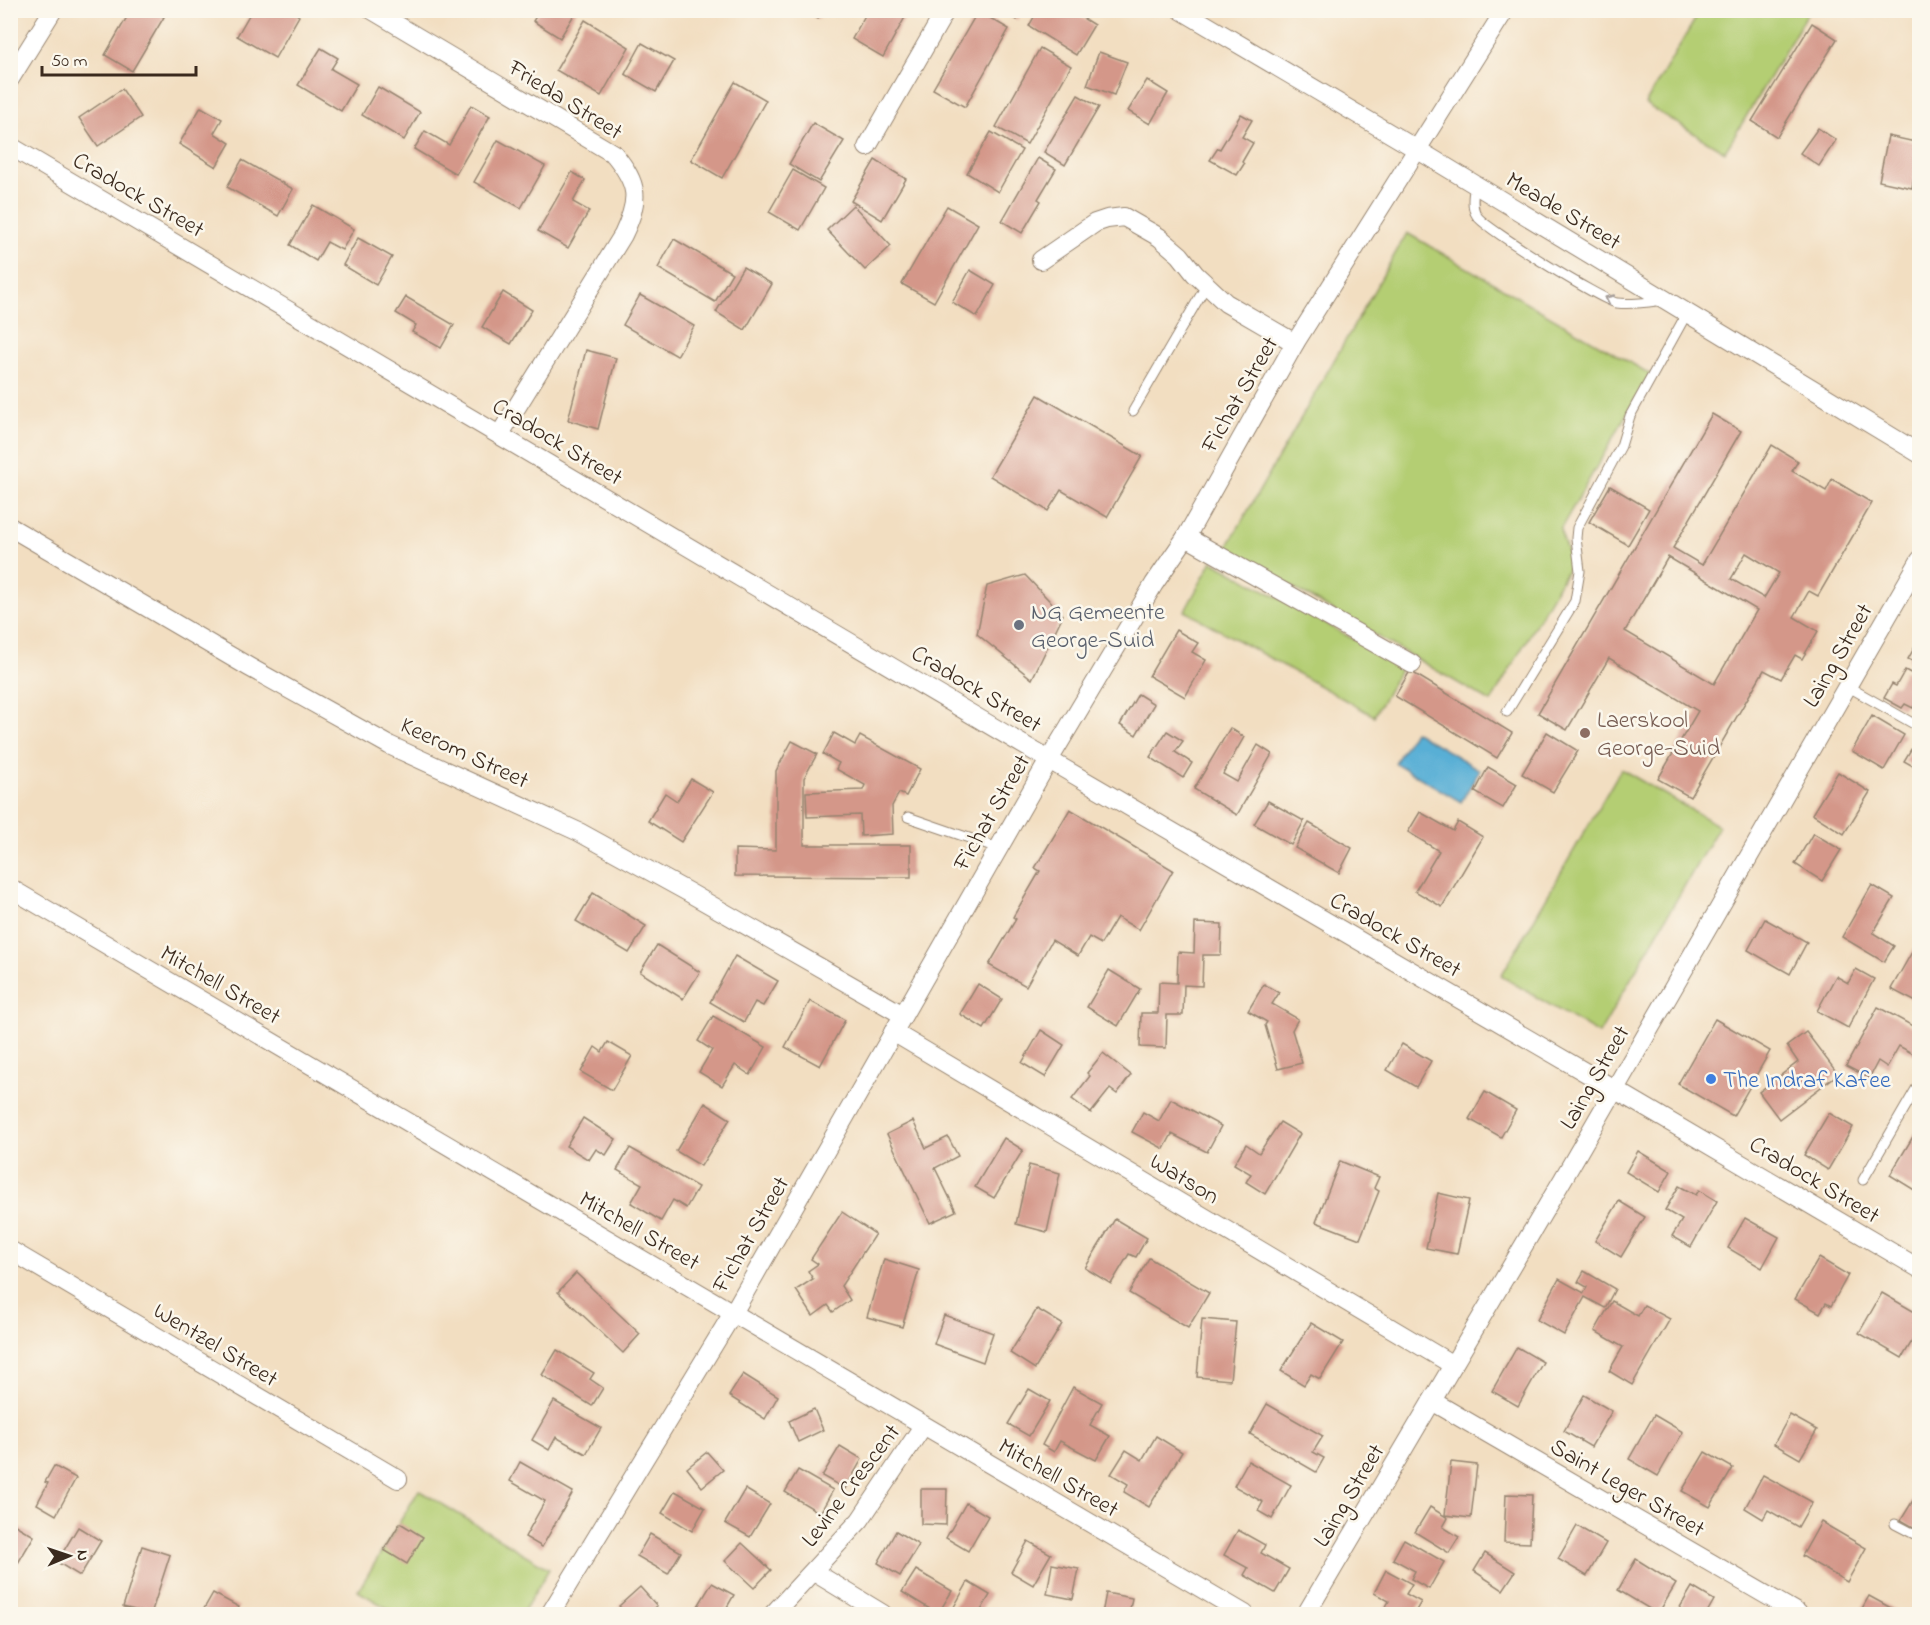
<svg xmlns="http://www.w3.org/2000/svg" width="1930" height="1625" font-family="'Indie Flower',sans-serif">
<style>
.green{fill:#b4ce73;stroke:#787c48;stroke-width:1.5}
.water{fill:#59afd5;stroke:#4a6c7a;stroke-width:1.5}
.building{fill:#d49789;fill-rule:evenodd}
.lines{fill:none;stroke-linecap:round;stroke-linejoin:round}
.lane-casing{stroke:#968470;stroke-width:11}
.street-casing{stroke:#968470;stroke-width:20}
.lane{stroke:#fff;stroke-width:9}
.street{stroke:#fff;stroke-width:18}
.oneway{stroke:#a79f9a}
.worship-dot{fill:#6b7280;stroke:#fbf7ec;stroke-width:2}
.education-dot{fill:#8d6e63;stroke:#fbf7ec;stroke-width:2}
.shop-dot{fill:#3f7fe0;stroke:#fbf7ec;stroke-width:2}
.labels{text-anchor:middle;stroke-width:5;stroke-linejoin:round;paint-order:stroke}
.street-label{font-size:24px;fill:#3b2a1e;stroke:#fbf7ec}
.worship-label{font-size:24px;fill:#5b616d;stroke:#fbf7ec;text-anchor:start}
.education-label{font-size:24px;fill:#785e54;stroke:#fbf7ec;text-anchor:start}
.shop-label{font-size:24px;fill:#366cbe;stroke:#fbf7ec;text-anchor:start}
</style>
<rect width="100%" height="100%" fill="#fbf7ec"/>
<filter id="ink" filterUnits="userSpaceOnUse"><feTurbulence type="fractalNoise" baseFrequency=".0167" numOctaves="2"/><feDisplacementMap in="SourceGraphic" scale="12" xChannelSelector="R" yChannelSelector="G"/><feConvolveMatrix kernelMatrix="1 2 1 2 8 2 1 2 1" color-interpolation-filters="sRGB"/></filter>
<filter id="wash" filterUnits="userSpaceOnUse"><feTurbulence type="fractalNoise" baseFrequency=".008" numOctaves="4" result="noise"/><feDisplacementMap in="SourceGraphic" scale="24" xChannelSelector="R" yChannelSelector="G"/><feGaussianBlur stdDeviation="1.35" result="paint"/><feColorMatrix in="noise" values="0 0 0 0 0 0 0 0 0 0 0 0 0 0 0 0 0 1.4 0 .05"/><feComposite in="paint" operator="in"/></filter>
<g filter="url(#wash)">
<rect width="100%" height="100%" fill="#f2dec1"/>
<g class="green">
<polygon points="1700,11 1809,11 1725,152 1645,104"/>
<polygon points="1407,233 1650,374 1560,530 1571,563 1491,702 1226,549"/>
<polygon points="1212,561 1402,666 1374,716 1185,611"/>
<polygon points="1621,769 1719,826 1599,1034 1501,976"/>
<polygon points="419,1490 549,1569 522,1614 397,1614 358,1591"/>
</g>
<polygon class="water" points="1414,731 1480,770 1461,802 1395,763"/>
<g id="blocks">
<g class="building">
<polygon points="131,10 153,10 164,17 132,71 105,55"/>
<polygon points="252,10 290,10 299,16 275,58 237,36"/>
<polygon points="540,10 577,10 560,38 533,21"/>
<polygon points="804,10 822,10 818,19"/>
<polygon points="868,10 909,10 883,57 852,39"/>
<polygon points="1002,10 1023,10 1017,20"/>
<polygon points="1038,10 1070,10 1094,25 1076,55 1029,26"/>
<polygon points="978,11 1009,29 965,107 933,89"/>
<polygon points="585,20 629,47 601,96 556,70"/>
<polygon points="1812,23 1837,39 1777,137 1752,121"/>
<polygon points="642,43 674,61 656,92 625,74"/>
<polygon points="321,48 338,58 331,69 357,84 341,111 298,85"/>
<polygon points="1040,48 1071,66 1027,144 996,127"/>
<polygon points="1099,52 1127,62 1114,95 1087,85"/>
<polygon points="1147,80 1168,93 1150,124 1128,111"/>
<polygon points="735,82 766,100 722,178 691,160"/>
<polygon points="378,87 420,112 404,140 362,115"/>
<polygon points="122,89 141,117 98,146 79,118"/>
<polygon points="1078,95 1099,107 1065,165 1044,152"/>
<polygon points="471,105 490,116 456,174 414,149 425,131 449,145"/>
<polygon points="201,107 222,119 214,133 230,143 216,167 179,144"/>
<polygon points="1241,114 1252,120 1242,137 1253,143 1242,162 1244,164 1237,175 1210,160 1218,148 1220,149"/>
<polygon points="813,123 844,141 819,182 789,164"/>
<polygon points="1818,128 1836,140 1819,166 1800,153"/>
<polygon points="991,132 1022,150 998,192 967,173"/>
<polygon points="1888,136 1920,143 1912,188 1879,181"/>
<polygon points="498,140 545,166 521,208 474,182"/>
<polygon points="1038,158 1056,169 1038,199 1041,201 1022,233 1002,221"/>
<polygon points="242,160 293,189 278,216 227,187"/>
<polygon points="875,160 906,179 882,220 851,201"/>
<polygon points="793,170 824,188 800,230 769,212"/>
<polygon points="572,172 585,180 573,202 589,211 568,248 538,231"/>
<polygon points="313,205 354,229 342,250 327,242 316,261 290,245"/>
<polygon points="853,205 891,246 865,270 827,230"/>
<polygon points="947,206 978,224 934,302 902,284"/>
<polygon points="358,238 392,257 376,285 343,265"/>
<polygon points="674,239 732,273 715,302 658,268"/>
<polygon points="743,267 772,284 745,330 716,312"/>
<polygon points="970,270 995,285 977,317 952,302"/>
<polygon points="503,292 532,310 511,344 482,327"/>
<polygon points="640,295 694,326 677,356 623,325"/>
<polygon points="406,297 454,325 441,348 412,332 416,325 396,313"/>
<polygon points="586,350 616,358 598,429 568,420"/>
<polygon points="1038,395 1142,456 1107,517 1061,490 1048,511 990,476"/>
<path d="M1712 414 1741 431 1673 548 1702 565 1772 445 1798 461 1792 471 1826 491 1832 479 1872 503 1818 596 1809 591 1794 617 1818 631 1802 659 1795 655 1781 679 1764 670 1690 797 1658 779 1698 711 1609 658 1567 730 1538 713ZM1746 553 1779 573 1764 598 1731 579ZM1668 557 1757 610 1714 684 1625 631Z"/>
<polygon points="1610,486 1649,509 1628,545 1589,522"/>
<polygon points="1025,575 1063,615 1032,679 977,634 987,586"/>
<polygon points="1176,630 1198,643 1192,652 1206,660 1185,697 1149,676"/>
<polygon points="1916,645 1920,647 1920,665 1908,659"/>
<polygon points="1905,670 1920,678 1920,696 1913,708 1905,704 1902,708 1884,698 1892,684 1896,686"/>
<polygon points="1410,671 1512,733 1497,758 1395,696"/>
<polygon points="1138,694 1154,704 1136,735 1120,725"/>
<polygon points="1872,716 1904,735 1884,770 1852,751"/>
<polygon points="1230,728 1244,737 1223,774 1237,782 1258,745 1272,754 1237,815 1194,789"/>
<polygon points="1167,731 1183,741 1175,752 1192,763 1183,778 1150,757"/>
<polygon points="1547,732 1578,751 1553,792 1522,774"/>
<polygon points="834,733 855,745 860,736 920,769 906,796 899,793 892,806 893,834 861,836 860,815 807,817 806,792 863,790 865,785 836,769 839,763 823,754"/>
<polygon points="792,741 817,754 804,778 804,845 911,845 911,877 735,876 735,849 776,850 776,771"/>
<polygon points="1916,741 1920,744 1920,770 1904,761"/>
<polygon points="1488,767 1517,784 1503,808 1475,792"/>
<polygon points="1838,772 1870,792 1844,834 1812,814"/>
<polygon points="691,779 713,792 681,842 648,821 665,793 677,801"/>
<polygon points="1268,801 1304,821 1291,845 1254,824"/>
<polygon points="1070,809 1173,870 1139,930 1117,917 1101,944 1089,937 1078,956 1052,940 1026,986 989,965 1016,919 1013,917 1040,871 1035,868"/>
<polygon points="1420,812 1453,831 1458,822 1483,837 1442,907 1415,891 1439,851 1408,832"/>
<polygon points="1309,823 1352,848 1339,873 1295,848"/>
<polygon points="1813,833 1841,850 1822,881 1795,864"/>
<polygon points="1872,885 1894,898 1873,933 1894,946 1884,962 1842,937"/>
<polygon points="593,893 646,926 629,953 576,921"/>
<polygon points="1765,919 1807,942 1790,974 1748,950"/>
<polygon points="1195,923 1222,924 1221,955 1203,955 1202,986 1184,985 1183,1015 1167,1015 1166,1048 1140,1047 1141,1013 1158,1013 1159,982 1177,983 1178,952 1194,953"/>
<polygon points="1920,938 1920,1004 1891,989"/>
<polygon points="657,945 700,972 683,999 640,972"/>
<polygon points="735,956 778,981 763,1006 755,1002 744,1022 710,1002"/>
<polygon points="1856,969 1874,979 1848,1028 1817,1011 1836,976 1848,983"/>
<polygon points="1109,970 1140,989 1118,1026 1087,1007"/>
<polygon points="978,984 1002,999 984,1029 960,1014"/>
<polygon points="1264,984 1279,993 1272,1004 1298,1019 1292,1030 1302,1063 1278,1069 1265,1025 1267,1022 1248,1011"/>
<polygon points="810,1001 845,1020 820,1066 785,1047"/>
<polygon points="1878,1007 1920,1030 1920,1051 1917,1056 1899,1046 1887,1067 1878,1061 1869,1078 1846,1066"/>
<polygon points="713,1016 766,1047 750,1075 735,1065 722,1086 699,1072 712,1050 698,1041"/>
<polygon points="1715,1019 1770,1051 1733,1116 1678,1084"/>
<polygon points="1041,1030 1064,1045 1045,1077 1022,1063"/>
<polygon points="1806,1032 1838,1074 1779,1119 1759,1092 1798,1062 1787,1046"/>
<polygon points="608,1042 632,1056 612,1090 581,1072 595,1047 602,1052"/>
<polygon points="1402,1044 1431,1061 1416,1087 1387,1070"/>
<polygon points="1103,1053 1131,1075 1117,1094 1110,1089 1091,1113 1072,1099 1090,1076 1087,1073"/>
<polygon points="1485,1092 1516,1110 1501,1137 1469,1119"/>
<polygon points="1171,1099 1221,1126 1207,1152 1172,1134 1164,1149 1132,1132 1143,1112 1159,1121"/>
<polygon points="705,1103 730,1119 701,1166 676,1151"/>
<polygon points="1829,1113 1853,1127 1828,1170 1804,1155"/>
<polygon points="583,1118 616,1139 606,1155 596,1149 589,1160 566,1146"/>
<polygon points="913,1121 926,1148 948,1137 958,1156 935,1168 956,1211 930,1223 887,1134"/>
<polygon points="1280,1122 1300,1134 1265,1194 1246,1182 1251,1174 1234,1164 1246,1144 1259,1153"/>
<polygon points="1920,1125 1920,1185 1916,1191 1890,1175"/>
<polygon points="1004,1138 1023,1150 994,1198 975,1187"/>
<polygon points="630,1148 698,1187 686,1208 673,1200 661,1221 631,1203 642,1184 617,1170"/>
<polygon points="1638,1151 1671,1171 1659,1192 1626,1172"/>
<polygon points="1340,1161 1379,1177 1374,1188 1379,1191 1360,1239 1316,1222"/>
<polygon points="1029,1165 1060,1173 1047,1232 1016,1224"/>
<polygon points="1679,1186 1696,1195 1699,1190 1717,1201 1691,1247 1672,1236 1682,1220 1665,1210"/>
<polygon points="1438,1193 1469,1200 1457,1254 1426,1248"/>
<polygon points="1619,1201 1645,1217 1621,1257 1595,1241"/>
<polygon points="842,1212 875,1234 841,1286 850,1300 833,1312 828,1305 813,1316 796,1290 813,1279 808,1271 818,1264 811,1259"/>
<polygon points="1745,1218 1779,1237 1762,1268 1728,1248"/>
<polygon points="1115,1219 1147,1238 1136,1257 1129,1254 1111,1284 1085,1268"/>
<polygon points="1149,1258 1209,1293 1188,1328 1129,1293"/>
<polygon points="1819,1258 1848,1275 1831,1306 1826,1303 1820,1313 1795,1299"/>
<polygon points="884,1259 919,1270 902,1327 867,1317"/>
<polygon points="1584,1271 1615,1289 1605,1308 1585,1297 1564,1335 1537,1320 1559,1279 1584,1293 1587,1287 1578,1282"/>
<polygon points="576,1273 640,1334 623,1353 558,1292"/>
<polygon points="1882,1293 1920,1315 1920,1328 1902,1358 1859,1333"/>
<polygon points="1612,1301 1638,1316 1644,1305 1670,1319 1632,1385 1609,1371 1623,1347 1595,1331"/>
<polygon points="1037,1309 1062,1324 1035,1369 1010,1353"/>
<polygon points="944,1315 993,1333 983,1362 934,1344"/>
<polygon points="1202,1319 1236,1322 1230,1380 1197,1377"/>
<polygon points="1311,1323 1343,1342 1320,1379 1311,1374 1304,1385 1281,1371"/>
<polygon points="1517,1347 1543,1362 1518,1406 1492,1391"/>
<polygon points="557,1350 594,1373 590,1379 603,1388 592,1406 542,1375"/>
<polygon points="743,1374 778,1396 765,1419 729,1396"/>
<polygon points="1073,1387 1102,1403 1090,1425 1110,1436 1096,1460 1060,1441 1054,1452 1042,1445"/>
<polygon points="1029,1389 1050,1401 1029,1436 1008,1424"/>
<polygon points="1584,1395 1612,1411 1591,1447 1564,1431"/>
<polygon points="554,1401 601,1428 586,1454 556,1437 549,1450 532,1440"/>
<polygon points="1267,1404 1323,1436 1313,1452 1324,1458 1316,1472 1250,1434"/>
<polygon points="814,1409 823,1430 798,1442 789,1421"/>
<polygon points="1654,1415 1683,1432 1658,1476 1629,1459"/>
<polygon points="1790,1415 1817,1430 1800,1459 1774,1444"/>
<polygon points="1156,1436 1182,1452 1149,1507 1124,1492 1128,1484 1111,1474 1126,1450 1142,1460"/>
<polygon points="840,1446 862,1459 845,1489 822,1476"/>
<polygon points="707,1452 723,1470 702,1487 687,1468"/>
<polygon points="1705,1452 1733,1468 1710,1507 1682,1491"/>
<polygon points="1248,1461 1291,1485 1272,1519 1258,1511 1263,1502 1234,1486"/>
<polygon points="520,1462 573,1492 542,1547 525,1537 545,1501 510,1481"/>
<polygon points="1451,1462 1477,1465 1471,1518 1445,1515"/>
<polygon points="54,1466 76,1478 56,1515 37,1504 48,1483 45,1482"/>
<polygon points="798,1470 833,1490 820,1513 785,1492"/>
<polygon points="1763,1475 1812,1502 1798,1527 1768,1510 1763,1519 1745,1508"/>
<polygon points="745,1489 770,1504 750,1537 725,1523"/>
<polygon points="921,1489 947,1489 946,1525 921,1524"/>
<polygon points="1920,1489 1920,1531 1901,1520"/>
<polygon points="675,1491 705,1508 692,1531 662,1513"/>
<polygon points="1506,1494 1532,1495 1530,1543 1504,1542"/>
<polygon points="966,1503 988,1516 968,1551 946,1538"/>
<polygon points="1430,1507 1448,1518 1443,1527 1459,1537 1449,1553 1415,1532"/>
<polygon points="10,1522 34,1536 18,1563 10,1559"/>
<polygon points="1821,1522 1866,1548 1847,1582 1802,1556"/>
<polygon points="400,1523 423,1537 407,1564 384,1550"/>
<polygon points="1577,1526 1606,1543 1587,1576 1558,1559"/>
<polygon points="78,1527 101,1541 80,1576 57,1562"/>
<polygon points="1238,1530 1265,1545 1261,1553 1289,1569 1275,1593 1244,1575 1248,1568 1224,1555"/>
<polygon points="896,1531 919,1545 900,1576 878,1563"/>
<polygon points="650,1534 681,1552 668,1574 637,1556"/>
<polygon points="1404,1539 1444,1562 1429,1589 1411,1579 1415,1571 1393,1559"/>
<polygon points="1028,1541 1051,1554 1033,1585 1011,1572"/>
<polygon points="742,1543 771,1570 754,1588 725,1561"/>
<polygon points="142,1546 170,1555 151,1614 123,1607"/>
<polygon points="1485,1553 1515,1572 1503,1590 1474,1571"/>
<polygon points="1636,1559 1676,1584 1658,1614 1618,1590"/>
<polygon points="1052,1564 1079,1569 1073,1599 1047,1594"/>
<polygon points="916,1570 952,1591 938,1614 902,1592"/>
<polygon points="1386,1570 1412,1584 1406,1594 1421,1602 1414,1614 1388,1614 1383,1612 1389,1601 1374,1593"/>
<polygon points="968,1582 990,1595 979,1614 950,1614"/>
<polygon points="712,1583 734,1595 723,1614 700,1614 695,1611"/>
<polygon points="640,1587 657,1606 648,1614 627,1614 619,1606"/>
<polygon points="1692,1587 1714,1600 1706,1614 1676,1614"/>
<polygon points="213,1593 239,1607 235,1614 201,1614"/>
<polygon points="1106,1593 1132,1598 1129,1614 1102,1614"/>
<polygon points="1869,1596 1900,1613 1899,1614 1859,1614"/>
</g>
</g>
</g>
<g filter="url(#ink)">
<use href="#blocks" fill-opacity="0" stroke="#968470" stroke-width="1.5"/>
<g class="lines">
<defs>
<g id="lane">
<path d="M1475 185C1473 195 1471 207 1477 216 1484 228 1603 301 1617 303 1632 305 1649 302 1664 300"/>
<polyline points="1133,411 1206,286"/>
<polyline points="1847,686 1914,724 1920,725"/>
<polyline points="1507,712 1575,601 1580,571 1576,538 1577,528 1621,446 1630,416 1687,313"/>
<polyline points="908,817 998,848"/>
<polyline points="1863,1180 1920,1082"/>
<polyline points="1895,1524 1920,1537"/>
</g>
<g id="street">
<path d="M372 10 614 154C639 185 640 199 623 235L500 434"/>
<polyline points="1181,10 1418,150 1920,454"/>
<polyline points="10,79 53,10"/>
<polyline points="10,146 1049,760 1614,1089 1920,1269"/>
<polyline points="867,147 946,10"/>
<polyline points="1041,260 1095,223 1107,219 1124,217 1159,237 1180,255 1195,274 1226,303 1295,343"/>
<polyline points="10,527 249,667 389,745 579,832 688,892 903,1015"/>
<polyline points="1186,537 1412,664"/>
<polyline points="10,888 1245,1614"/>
<polyline points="893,1032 1453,1365"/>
<polyline points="10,1250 398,1479"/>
<polyline points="1432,1401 1799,1614"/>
<polyline points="814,1572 883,1614"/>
<polyline points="550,1614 733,1313 1049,760 1154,584 1186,537 1295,343 1505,10"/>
<polyline points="773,1614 860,1520 923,1426"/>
<polyline points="1306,1614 1563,1179 1920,560"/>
</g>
</defs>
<use href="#lane" class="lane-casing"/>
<use href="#street" class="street-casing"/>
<use href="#lane" class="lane"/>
<use href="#street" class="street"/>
</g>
<defs><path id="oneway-chevron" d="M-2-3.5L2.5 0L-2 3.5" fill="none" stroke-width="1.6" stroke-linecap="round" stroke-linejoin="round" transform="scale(1.5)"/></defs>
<use class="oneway" href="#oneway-chevron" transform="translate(1609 299) rotate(-155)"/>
</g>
<circle class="worship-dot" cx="1019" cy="625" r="6"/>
<circle class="education-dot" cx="1585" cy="733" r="6"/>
<circle class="shop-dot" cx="1711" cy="1079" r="6"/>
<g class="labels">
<g class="street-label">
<text transform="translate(566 99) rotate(32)" y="8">Frieda Street</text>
<text transform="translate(139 194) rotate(30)" y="8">Cradock Street</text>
<text transform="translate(1564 210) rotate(31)" y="8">Meade Street</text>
<text transform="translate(1239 394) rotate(-60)" y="8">Fichat Street</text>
<text transform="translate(558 441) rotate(31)" y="8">Cradock Street</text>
<text transform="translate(1837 655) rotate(-60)" y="8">Laing Street</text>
<text transform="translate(977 688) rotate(31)" y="8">Cradock Street</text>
<text transform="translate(465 752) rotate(25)" y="8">Keerom Street</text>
<text transform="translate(991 812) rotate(-60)" y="8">Fichat Street</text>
<text transform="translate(1396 934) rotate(30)" y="8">Cradock Street</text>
<text transform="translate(221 984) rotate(30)" y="8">Mitchell Street</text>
<text transform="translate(1594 1077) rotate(-60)" y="8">Laing Street</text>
<text transform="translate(1185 1178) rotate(31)" y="8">Watson</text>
<text transform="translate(1815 1179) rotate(31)" y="8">Cradock Street</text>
<text transform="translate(640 1230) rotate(30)" y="8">Mitchell Street</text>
<text transform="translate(750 1234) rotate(-60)" y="8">Fichat Street</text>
<text transform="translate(216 1344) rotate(31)" y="8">Wentzel Street</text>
<text transform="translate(1059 1477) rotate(30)" y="8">Mitchell Street</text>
<text transform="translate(850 1485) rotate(-53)" y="8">Levine Crescent</text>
<text transform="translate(1628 1487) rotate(30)" y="8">Saint Leger Street</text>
<text transform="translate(1348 1495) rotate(-59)" y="8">Laing Street</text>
</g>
<g class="worship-label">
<text x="1031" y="619">NG Gemeente<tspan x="1031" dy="28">George-Suid</tspan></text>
</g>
<g class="education-label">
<text x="1597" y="727">Laerskool<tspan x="1597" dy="28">George-Suid</tspan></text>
</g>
<g class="shop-label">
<text x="1723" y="1087">The Indraf Kafee</text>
</g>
</g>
<rect width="1930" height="1625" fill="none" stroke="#fbf7ec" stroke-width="36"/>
<g transform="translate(69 1556) rotate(88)" stroke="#fbf7ec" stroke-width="4.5" paint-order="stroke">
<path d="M0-4.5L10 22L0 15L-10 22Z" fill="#3b2a1e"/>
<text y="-9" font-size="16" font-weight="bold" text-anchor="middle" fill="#3b2a1e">N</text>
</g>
<path d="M42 66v9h154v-9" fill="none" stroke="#3b2a1e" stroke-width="3"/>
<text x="51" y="66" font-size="18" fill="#3b2a1e" stroke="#fbf7ec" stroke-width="4.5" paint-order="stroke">50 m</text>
</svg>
